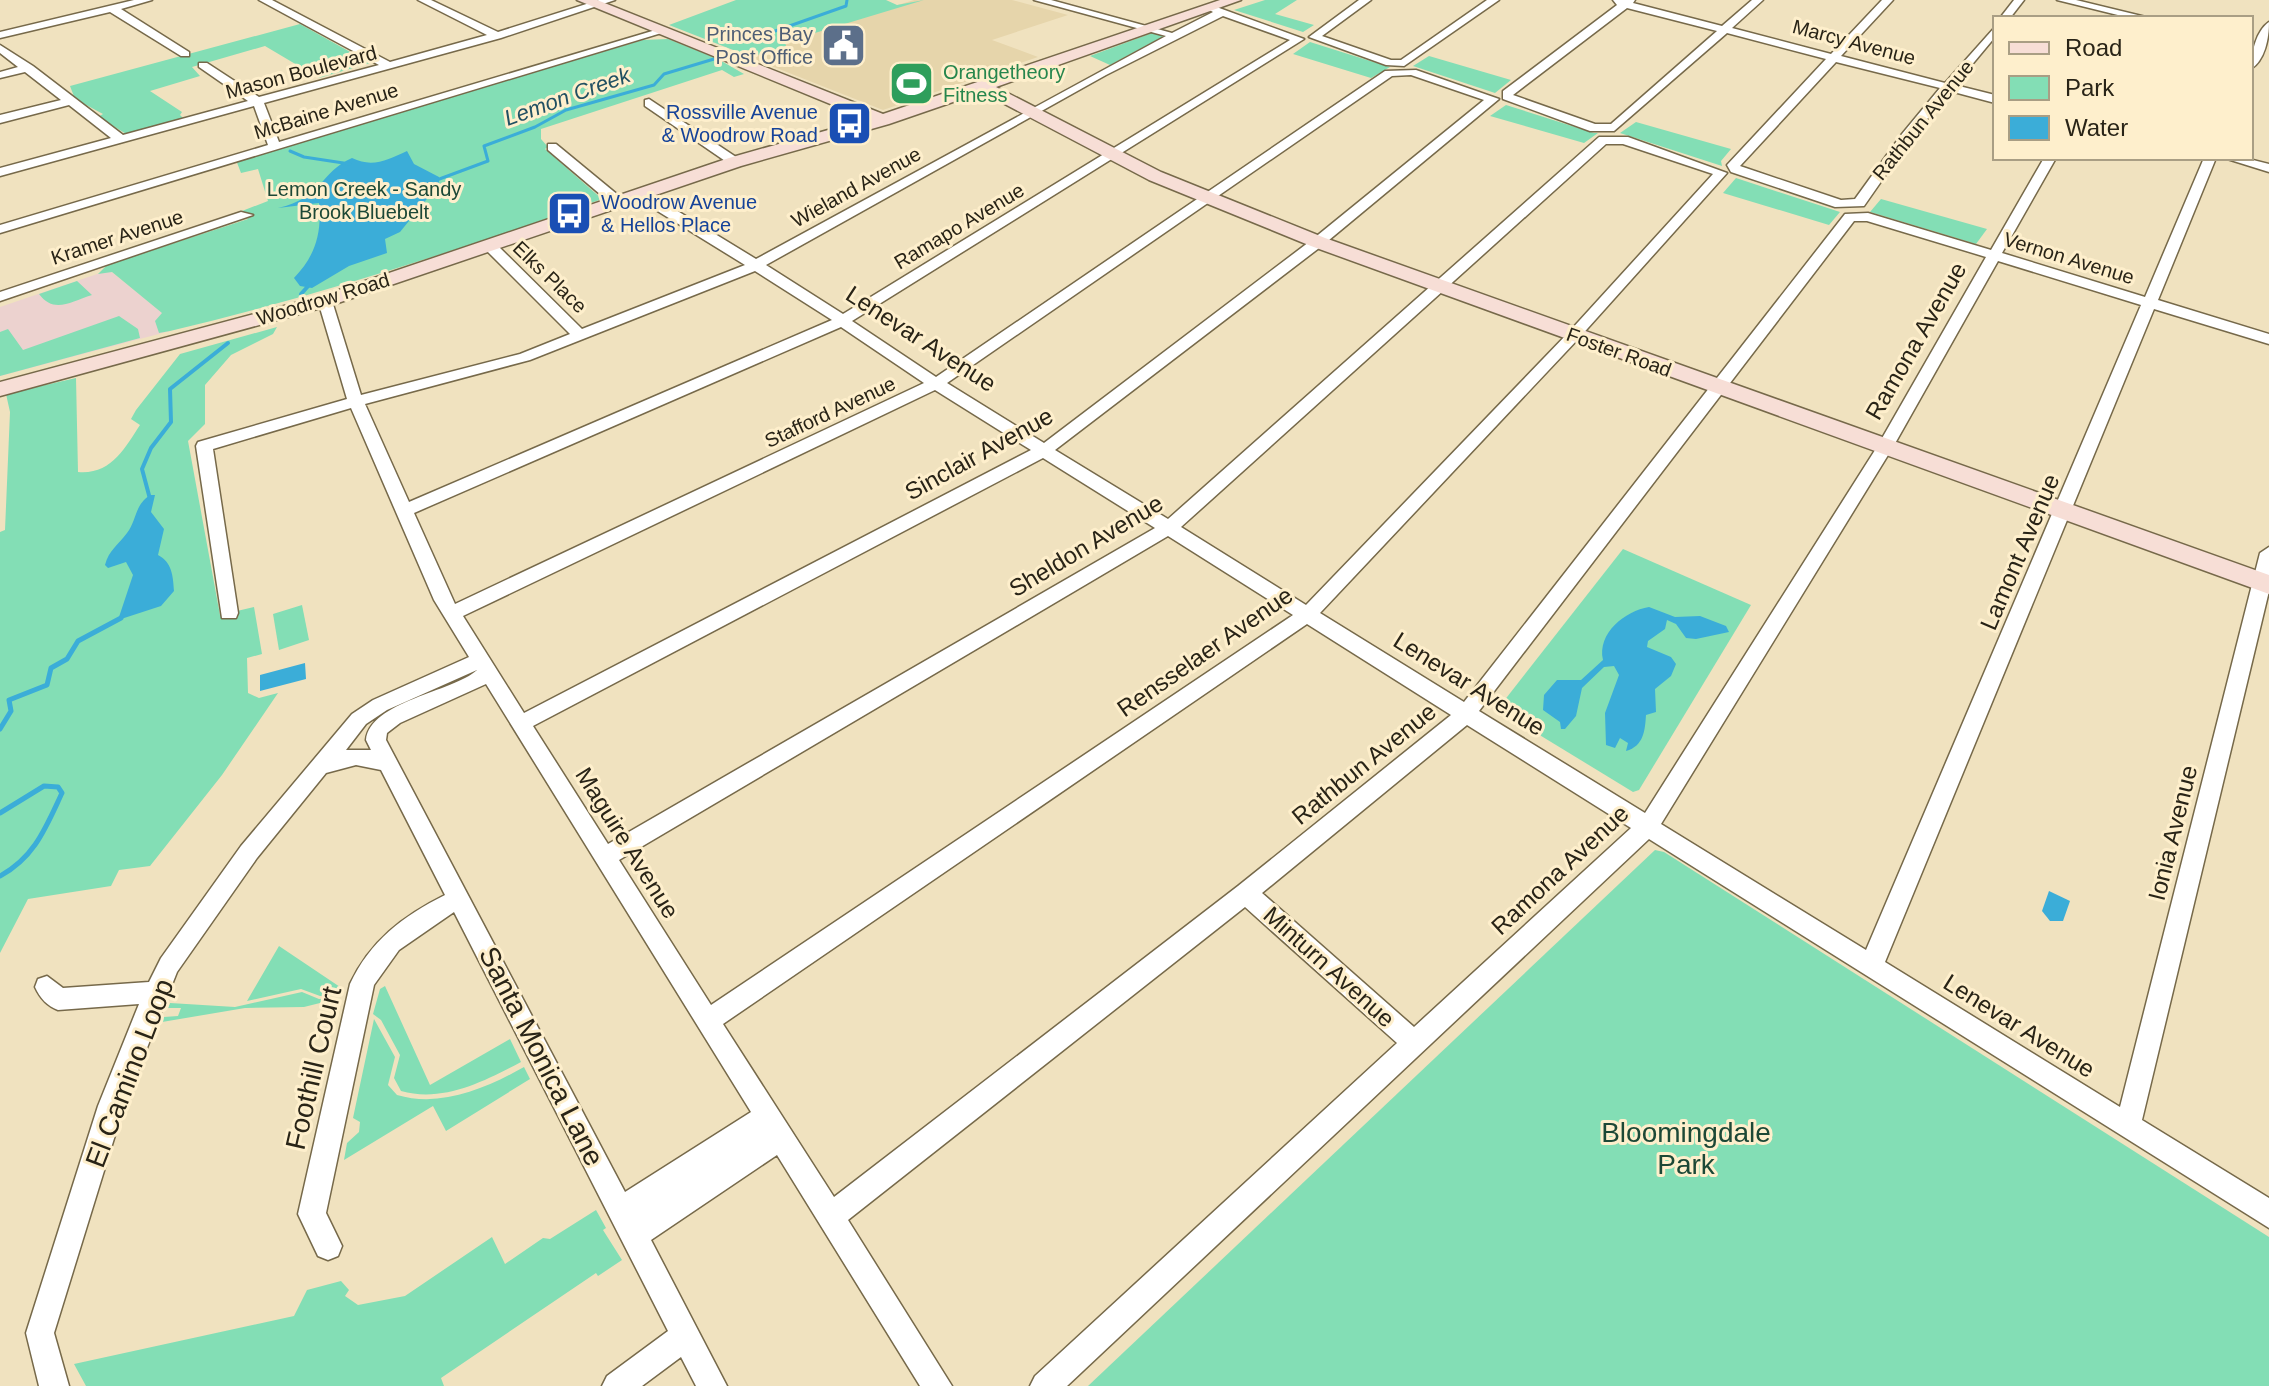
<svg xmlns="http://www.w3.org/2000/svg" width="2269" height="1386" font-family="Helvetica,sans-serif">
<style>
.built{fill:#e6d5ab}
.education{fill:#ecd2cf}
.green{fill:#83deb5}
.water{fill:#3badd8}
.lines{fill:none;stroke-linecap:round;stroke-linejoin:round}
.stream-far2{stroke:#3badd8;stroke-width:3}
.stream-far1{stroke:#3badd8;stroke-width:4}
.stream{stroke:#3badd8;stroke-width:5}
.street-casing{stroke:#76694a;stroke-width:3}
.secondary-casing{stroke:#76694a;stroke-width:3}
.street{fill:#fff;fill-rule:evenodd}
.secondary{fill:#f7ded6;fill-rule:evenodd}
.labels{text-anchor:middle;stroke-width:6;stroke-linejoin:round;paint-order:stroke}
.far-service-label{font-size:20px;fill:#4e5e75;stroke:#feefcc;text-anchor:end}
.far-street-label{font-size:20px;fill:#292417;stroke:#feefcc}
.far-leisure-label{font-size:20px;fill:#27864d;stroke:#feefcc;text-anchor:start}
.far-transit-label{font-size:20px;fill:#164399;stroke:#feefcc;text-anchor:end}
.far-park-label{font-size:20px;fill:#1c4836;stroke:#feefcc}
.far-water-label{font-size:22px;font-style:italic;fill:#215062;stroke:#feefcc}
.street-label{font-size:24px;fill:#292417;stroke:#feefcc}
.near-street-label{font-size:28px;fill:#292417;stroke:#feefcc}
.near-park-label{font-size:28px;fill:#1c4836;stroke:#feefcc}
</style>
<rect width="100%" height="100%" fill="#f0e2bf"/>
<polygon class="built" points="914,0 1012,0 1068,15 992,40 1038,57 883,110 741,54"/>
<polygon class="education" points="109,270 179,326 170,331 0,376 0,307"/>
<g class="green">
<polygon points="736,0 886,0 897,5 924,0 785,42 786,46 751,57 669,25"/>
<polygon points="1265,0 1297,0 1275,14 1314,25 1303,32 1234,10"/>
<polygon points="300,24 370,63 319,78 265,46 192,67 200,76 150,91 182,112 180,115 184,119 128,135 98,117 103,114 75,99 70,86"/>
<polygon points="1152,33 1164,36 1110,65 1090,56"/>
<path d="M668 39 718 59 744 74 734 77 722 70 541 129V139L548 147 545 149 602 199C460 250 317 296 170 331L159 333 155 321 162 313 112 272 98 274 107 265 248 219 242 211 268 201 258 169 241 173 236 160 643 40Z"/>
<polygon points="1310,42 1383,65 1390,67 1371,78 1293,54"/>
<polygon points="1429,56 1511,80 1495,93 1413,66"/>
<polygon points="1506,105 1594,133 1598,133 1584,143 1490,116"/>
<polygon points="1636,122 1731,149 1721,161 1722,166 1620,133"/>
<polygon points="1736,178 1840,212 1829,225 1723,193"/>
<polygon points="1881,199 1987,229 1976,244 1870,212"/>
<path d="M77 281 92 295C70 302 54 314 39 294Z"/>
<polygon points="119,316 138,329 140,338 0,376 0,332 8,329 23,350"/>
<path d="M277 327 273 334 231 355 205 385V424L188 441 220 615 254 607 262 654 247 658 248 693 259 698 278 693 222 775 150 866 119 870 111 886 28 899 0 953V532L5 530 10 412 6 394 76 378 78 472C111 475 125 448 140 425L131 419 136 410 180 354Z"/>
<polygon points="1623,549 1751,605 1639,790 1633,792 1502,712 1500,706"/>
<polygon points="302,605 309,640 279,650 273,614"/>
<polygon points="1655,850 1664,852 2269,1237 2269,1386 1088,1386"/>
<polygon points="279,946 343,989 341,995 320,996 301,989 247,1001"/>
<path d="M385 986 430 1085 510 1039 521 1062C485 1081 443 1103 401 1091L394 1078 400 1055 381 1020 373 1014 380 989Z"/>
<polygon points="302,992 319,999 340,998 304,1007 245,1008 162,1022 164,1017 178,1016 181,1008 168,1008 170,1003 235,1007"/>
<path d="M374 1019 395 1057 388 1085 397 1095C441 1108 487 1088 524 1067L530 1079 446 1131 433 1106 344 1160 347 1143 359 1132 360 1122 353 1118Z"/>
<polygon points="596,1210 606,1228 603,1230 622,1260 598,1276 596,1273 441,1378 444,1386 86,1386 74,1364 294,1316 307,1290 341,1281 349,1290 345,1296 358,1305 405,1296 492,1237 505,1264 543,1238 550,1239"/>
</g>
<g class="water">
<path d="M407 151 414 164 439 177V184L400 232 385 239 387 253 349 266 312 288 300 286 294 278C315 256 322 234 319 203L278 208C323 198 320 172 352 158 372 168 388 160 407 151Z"/>
<path d="M150 495H155L151 512 164 529 158 555C172 562 173 576 174 591L161 606 118 620 133 575 126 562 108 568 105 565C109 550 118 545 127 533 137 520 134 506 150 495Z"/>
<path d="M1649 607 1675 617 1700 616 1726 626 1729 632 1696 639 1686 638 1676 624 1667 620 1665 629 1648 641 1647 647 1671 657 1676 664 1671 676 1655 689 1656 712 1646 715C1645 730 1644 746 1626 751L1628 743 1620 738 1615 748 1606 745 1605 713 1619 675 1614 666 1604 667 1582 688 1576 716 1565 729H1561L1560 722 1543 710 1544 695 1557 680H1581L1603 660C1597 633 1625 611 1649 607Z"/>
<polygon points="305,663 306,679 260,691 260,675"/>
<polygon points="2049,891 2070,901 2063,921 2050,921 2042,911"/>
</g>
<g class="lines">
<g class="stream-far2">
<polyline points="755,38 846,6 847,0"/>
<polyline points="290,151 304,157 350,164"/>
<polyline points="434,181 488,161 484,146 535,127 566,110 654,85 664,74 714,59"/>
</g>
<g class="stream-far1">
<polyline points="301,294 310,284"/>
<polyline points="150,499 142,469 151,448 171,422 170,389 228,343"/>
</g>
<g class="stream">
<polyline points="0,729 11,711 9,700 47,685 51,668 67,659 78,641 121,618"/>
<path d="M0 813 44 786 58 787 62 793C46 827 35 857 0 876"/>
</g>
<defs>
<g id="street">
<polygon points="134,0 152,0 121,9 189,52 189,56 181,56 110,12 0,38 0,32"/>
<polygon points="259,0 272,0 390,62 487,35 418,0 431,0 498,32 599,0 615,0 501,38 264,103 279,142 659,29 668,31 0,233 0,225 268,145 254,106 0,176 0,168 111,138 69,105 0,123 0,115 61,100 25,72 0,78 0,72 18,67 0,53 0,45 33,66 123,135 248,101 199,67 199,63 207,63 259,97 379,65"/>
<path d="M1034 0H1051L1172 33 1213 12 1206 8 1211 5 1304 39 852 321 936 377 1385 71 1416 70 1499 99 1323 245 1055 450 1168 519 1599 137H1628L1727 173 1579 338 1320 613 1464 702 1845 214 1868 213 1991 250 2044 158H2056L2002 253 2145 297 2204 158H2216L2158 300 2269 334V344L2154 309 1885 962 2120 1107 2260 553 2269 547V591L2142 1120 2269 1198V1228L1649 839 1067 1386H1030L1035 1376 1397 1043 1245 907 848 1220 952 1386H920L777 1155 651 1240 727 1386H696L681 1357 642 1386H602L607 1376 668 1331 454 912 399 950 374 985 326 1213 342 1246 338 1256 328 1260 318 1256 298 1214 350 984C370 941 403 916 445 895L381 770 356 765 326 773 257 858 177 972 124 1106 54 1333 69 1386H39L26 1333 98 1106 139 1004 58 1010C47 1006 40 998 35 987L38 979 47 976 63 988 149 982 161 958 241 846 352 714 373 700 469 657 434 600 351 408 213 449 238 613 236 618H222L196 446 198 442 347 399 318 301 320 298 332 301 361 395 520 354 570 334 485 249V243H495L582 329 745 265 638 199V193H648L756 259 1166 36ZM1223 16 1290 40 843 314 766 265 1106 75ZM1411 75 1484 100 1313 239 1044 443 947 383 1392 76ZM1606 144H1623L1713 174 1569 332 1306 605 1181 527ZM1854 221H1867L1986 257 1877 447 1645 813 1479 711ZM1998 261 2141 305 1866 950 1661 824 1893 447ZM755 271 832 320 409 502 365 404 530 360ZM841 327 924 383 455 604 414 513ZM935 390 1031 450 524 713 463 616ZM1043 458 1155 528 608 844 533 726ZM1168 536 1293 615 711 1005 619 860ZM1307 624 1451 715 1238 886 834 1197 723 1024ZM477 670C453 692 370 701 366 740L371 750H346L366 724 387 710ZM486 684 751 1112 625 1192 386 740 387 733 400 723ZM1467 725 1631 828 1414 1027 1262 893Z"/>
<polygon points="1359,0 1371,0 1322,36 1391,60 1401,60 1487,0 1499,0 1404,66 1386,65 1309,37"/>
<path d="M1613 0H1635L1633 3 1722 26 1752 0H1763L1732 28 1831 54 1882 0H1893L1841 56 1945 83 1995 27V37L1955 85 1995 95V103L1950 91 1910 140 1864 206 1835 207 1731 172 1727 165 1826 59 1727 33 1614 131H1590L1503 99V91L1617 5ZM1627 8 1717 31 1611 124H1595L1513 95ZM1836 62 1940 88 1902 134 1855 199 1841 200 1740 166Z"/>
<polygon points="2014,0 2024,0 2010,18 2000,18"/>
<polygon points="2057,0 2076,0 2150,18 2130,18"/>
<path d="M2269 22C2269 38 2265 60 2251 69 2251 53 2256 31 2269 22Z"/>
<polygon points="649,99 739,159 739,165 731,165 645,106 645,100"/>
<polygon points="548,144 556,144 624,200 624,206 614,206 548,150"/>
<polygon points="2224,158 2245,158 2269,164 2269,172"/>
<polygon points="241,212 253,215 0,301 0,292"/>
</g>
<polygon id="secondary" points="577,0 597,0 883,114 1220,0 1241,0 996,87 1161,172 1325,238 2269,575 2269,594 1311,246 1149,180 982,92 889,124 741,166 332,305 0,396 0,382 318,297 729,158 867,119"/>
</defs>
<use href="#street" class="street-casing"/>
<use href="#secondary" class="secondary-casing"/>
<use href="#street" class="street"/>
<use href="#secondary" class="secondary"/>
</g>
<defs>
<symbol id="civic-square" viewBox="-11 -11 22 22"><rect x="-9" y="-9" width="18" height="18" rx="4" fill="#5c6f8a" stroke="#feefcc"/><path d="M-.6-6.5H3V-4.5H.6V-3L4-1V1h2V6H-6V1h2V-1L-.6-3ZM-1.2 2.5V6h2.4V2.5Z" fill="#fff"/></symbol>
<symbol id="stadium-square" viewBox="-11 -11 22 22"><rect x="-9" y="-9" width="18" height="18" rx="4" fill="#2e9e5b" stroke="#feefcc"/><path d="M0-5a6.5 5 0 1 0 0 10a6.5 5 0 1 0 0-10ZM-3.5-1.8h7v3.6h-7Z" fill="#fff"/></symbol>
<symbol id="bus-square" viewBox="-11 -11 22 22"><rect x="-9" y="-9" width="18" height="18" rx="4" fill="#1a4fb4" stroke="#feefcc"/><path d="M-5-6H5V4H4V6H2V4H-2V6H-4V4H-5ZM-3.5-4V0h7V-4ZM-3.5 1.2v1.5H-2V1.2ZM2 1.2v1.5H3.5V1.2Z" fill="#fff"/></symbol>
</defs>
<g fill-rule="evenodd">
<use href="#civic-square" x="818" y="20" width="51" height="51"/>
<use href="#stadium-square" x="886" y="58" width="51" height="51"/>
<use href="#bus-square" x="824" y="98" width="51" height="51"/>
<use href="#bus-square" x="544" y="188" width="51" height="51"/>
</g>
<g class="labels">
<g class="far-service-label">
<text x="813" y="41">Princes Bay<tspan x="813" dy="23">Post Office</tspan></text>
</g>
<g class="far-street-label">
<text transform="translate(1854 42) rotate(15)" y="7">Marcy Avenue</text>
<text transform="translate(301 72) rotate(-15)" y="7">Mason Boulevard</text>
<text transform="translate(326 111) rotate(-17)" y="7">McBaine Avenue</text>
<text transform="translate(1923 120) rotate(-51)" y="7">Rathbun Avenue</text>
<text transform="translate(856 187) rotate(-29)" y="7">Wieland Avenue</text>
<text transform="translate(959 226) rotate(-31)" y="7">Ramapo Avenue</text>
<text transform="translate(117 237) rotate(-18)" y="7">Kramer Avenue</text>
<text transform="translate(2069 258) rotate(17)" y="7">Vernon Avenue</text>
<text transform="translate(550 277) rotate(44)" y="7">Elks Place</text>
<text transform="translate(323 299) rotate(-17)" y="7">Woodrow Road</text>
<text transform="translate(1619 352) rotate(20)" y="7">Foster Road</text>
<text transform="translate(830 412) rotate(-25)" y="7">Stafford Avenue</text>
</g>
<g class="far-leisure-label">
<text x="943" y="79">Orangetheory<tspan x="943" dy="23">Fitness</tspan></text>
</g>
<g class="far-transit-label">
<text x="818" y="119">Rossville Avenue<tspan x="818" dy="23">&amp; Woodrow Road</tspan></text>
<text x="601" y="209" text-anchor="start">Woodrow Avenue<tspan x="601" dy="23">&amp; Hellos Place</tspan></text>
</g>
<g class="far-park-label">
<text x="364" y="196">Lemon Creek - Sandy<tspan x="364" dy="23">Brook Bluebelt</tspan></text>
</g>
<g class="far-water-label">
<text transform="translate(567 96) rotate(-20)" y="8">Lemon Creek</text>
</g>
<g class="street-label">
<text transform="translate(921 339) rotate(33)" y="8">Lenevar Avenue</text>
<text transform="translate(1916 341) rotate(-60)" y="8">Ramona Avenue</text>
<text transform="translate(979 454) rotate(-29)" y="8">Sinclair Avenue</text>
<text transform="translate(1086 546) rotate(-31)" y="8">Sheldon Avenue</text>
<text transform="translate(2020 552) rotate(-67)" y="8">Lamont Avenue</text>
<text transform="translate(1205 652) rotate(-35)" y="8">Rensselaer Avenue</text>
<text transform="translate(1469 684) rotate(32)" y="8">Lenevar Avenue</text>
<text transform="translate(1364 764) rotate(-39)" y="8">Rathbun Avenue</text>
<text transform="translate(2173 833) rotate(-76)" y="8">Ionia Avenue</text>
<text transform="translate(627 843) rotate(58)" y="8">Maguire Avenue</text>
<text transform="translate(1560 870) rotate(-43)" y="8">Ramona Avenue</text>
<text transform="translate(1329 967) rotate(42)" y="8">Minturn Avenue</text>
<text transform="translate(2019 1026) rotate(32)" y="8">Lenevar Avenue</text>
</g>
<g class="near-street-label">
<text transform="translate(542 1056) rotate(63)" y="10">Santa Monica Lane</text>
<text transform="translate(313 1068) rotate(-77)" y="10">Foothill Court</text>
<text transform="translate(129 1073) rotate(-69)" y="10">El Camino Loop</text>
</g>
<g class="near-park-label">
<text x="1686" y="1142">Bloomingdale<tspan x="1686" dy="32">Park</tspan></text>
</g>
</g>
<rect x="1993" y="16" width="260" height="144" fill="#feefcc" stroke="#a99e84" stroke-width="2"/>
<rect x="2009" y="42" width="40" height="12" fill="#f7ded6" stroke="#a99e84" stroke-width="2"/>
<text x="2065" y="56" font-size="24" fill="#292417">Road</text>
<rect x="2009" y="76" width="40" height="24" fill="#83deb5" stroke="#a99e84" stroke-width="2"/>
<text x="2065" y="96" font-size="24" fill="#292417">Park</text>
<rect x="2009" y="116" width="40" height="24" fill="#3badd8" stroke="#a99e84" stroke-width="2"/>
<text x="2065" y="136" font-size="24" fill="#292417">Water</text>
</svg>
